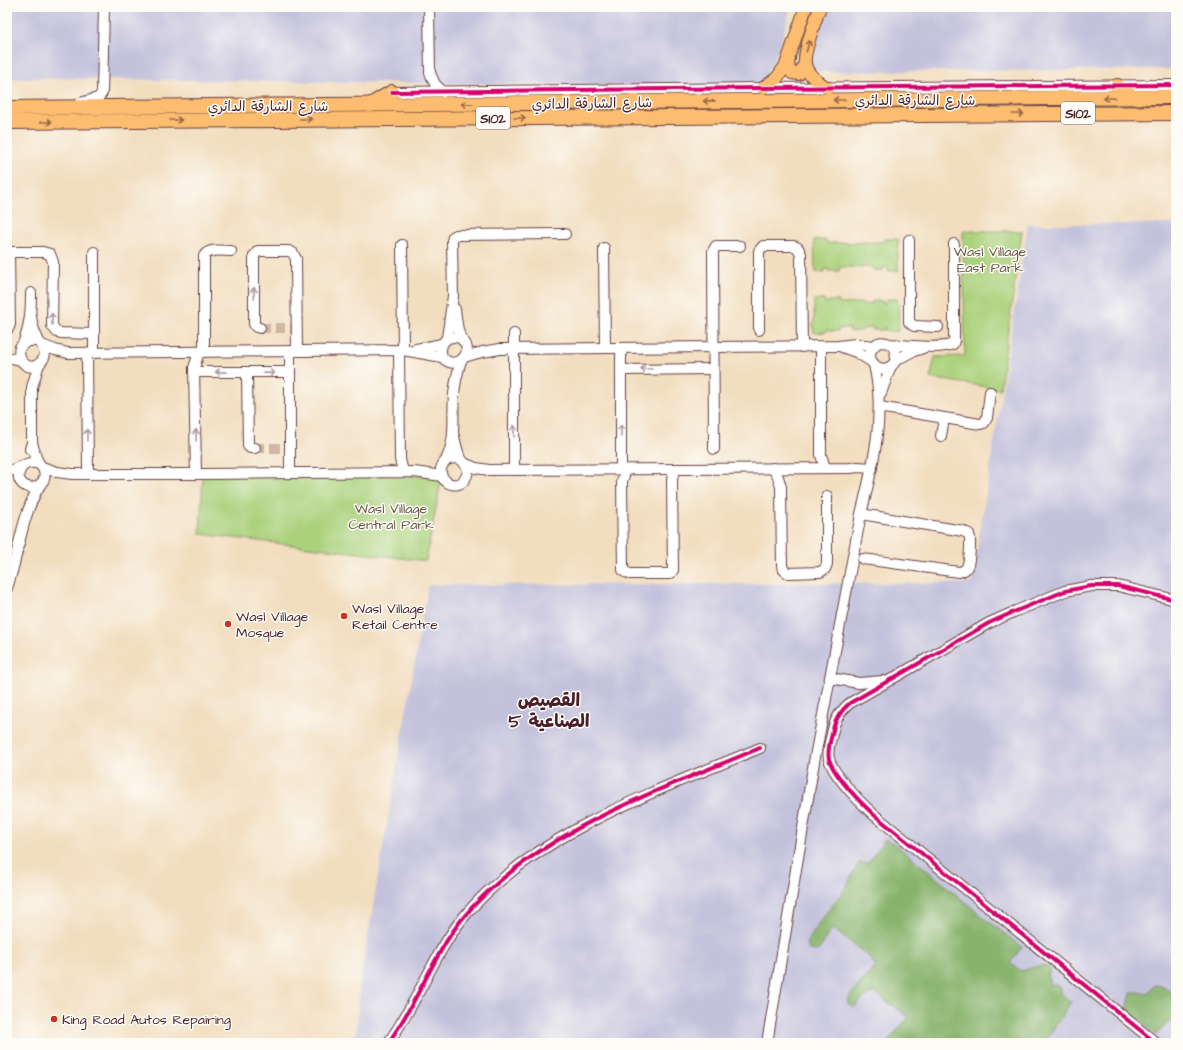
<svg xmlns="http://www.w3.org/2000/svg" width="1183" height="1050" font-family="'Architects Daughter','Playpen Sans Arabic',sans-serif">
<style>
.industrial{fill:#c3c1db}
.green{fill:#aad17c;stroke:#7a7854}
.forest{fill:#87b36c;stroke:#68694c}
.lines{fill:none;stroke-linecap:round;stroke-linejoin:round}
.minor-tunnel{stroke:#d0b7a1;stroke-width:10;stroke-dasharray:10 5;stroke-linecap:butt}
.minor-casing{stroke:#633c41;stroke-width:12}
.major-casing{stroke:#633c41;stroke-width:14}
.highway-casing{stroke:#633c41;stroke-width:16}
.minor{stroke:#fff;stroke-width:10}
.major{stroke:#fcbd6f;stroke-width:12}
.highway{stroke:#fcbd6f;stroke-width:14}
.cycleway-casing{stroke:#fdfcf7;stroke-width:6}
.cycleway{stroke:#d6006c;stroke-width:4}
.oneway{stroke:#9a664a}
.oneway2{stroke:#ae9aa0}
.poi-dot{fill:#c8321e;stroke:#fdfcf7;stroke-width:1.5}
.labels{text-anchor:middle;stroke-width:3;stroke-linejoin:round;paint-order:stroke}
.shield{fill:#fdfcf7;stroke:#806168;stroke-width:1}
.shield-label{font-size:13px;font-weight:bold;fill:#4a1f2b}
.street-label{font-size:14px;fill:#4a1f2b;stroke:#fdfcf7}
.park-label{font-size:14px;fill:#675443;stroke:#fdfcf7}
.poi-label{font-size:14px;fill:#4a1f2b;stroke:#fdfcf7;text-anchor:start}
.district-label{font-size:18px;font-weight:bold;fill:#4a1f2b;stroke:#fdfcf7}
</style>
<rect width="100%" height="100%" fill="#fdfcf7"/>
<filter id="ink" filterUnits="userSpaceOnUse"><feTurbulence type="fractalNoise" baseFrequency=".025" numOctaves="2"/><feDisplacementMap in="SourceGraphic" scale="8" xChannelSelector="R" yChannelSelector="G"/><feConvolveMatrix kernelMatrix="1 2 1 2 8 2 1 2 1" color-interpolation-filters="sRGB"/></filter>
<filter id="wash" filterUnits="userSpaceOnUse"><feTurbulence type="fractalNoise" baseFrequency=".012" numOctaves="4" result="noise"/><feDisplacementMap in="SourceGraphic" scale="16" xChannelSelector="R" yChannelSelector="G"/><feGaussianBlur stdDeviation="0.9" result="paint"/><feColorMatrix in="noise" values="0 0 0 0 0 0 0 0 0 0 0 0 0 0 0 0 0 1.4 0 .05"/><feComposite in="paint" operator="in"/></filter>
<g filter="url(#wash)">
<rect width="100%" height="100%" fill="#f2ddbe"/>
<g class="industrial">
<polygon points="7,7 791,7 778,52 760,87 7,78"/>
<polygon points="827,7 1176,7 1176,69 807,72"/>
<polygon points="1028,224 1176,224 1176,1043 355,1043 361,976 428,585 972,583"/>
</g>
<g class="green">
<polygon points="963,231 1022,231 1000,389 930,378 935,357 965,356"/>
<polygon points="884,239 898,239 898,271 888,271 888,267 884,267 883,270 873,270 872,267 840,267 839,271 828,271 828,269 825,269 825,272 815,272 814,240 826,240 827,243 884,242"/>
<polygon points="887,299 897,299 899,308 898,331 885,331 885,328 883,328 883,330 873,330 873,328 862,329 861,331 850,332 850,328 838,329 838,331 829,331 829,330 827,330 826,332 814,333 813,323 814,322 814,300 824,300 825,303 828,303 828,301 839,301 839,304 861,303 861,304 872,304 872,301 883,301 883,303 886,303"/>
<polygon points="203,474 442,476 426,561 200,534"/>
</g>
<g class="forest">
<path d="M885 839 892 842C936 876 977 914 1022 947L1010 963 1021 971 1043 965 1051 968 1048 975 1050 985 1055 984 1060 988 1062 994 1071 1002 1044 1043H886L909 1017 873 992 864 998 854 1008 847 1002 851 994 876 966 868 956 833 929C824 936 826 944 817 951L809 950 806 944C816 924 831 908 844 890 849 882 853 872 859 863H868Z"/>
<path d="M1155 985C1164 985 1175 993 1176 1002 1177 1006 1176 1011 1176 1015L1156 1035 1127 1009 1131 993C1144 989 1143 1000 1155 985Z"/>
</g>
</g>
<g filter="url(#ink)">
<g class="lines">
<g class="minor-tunnel">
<polyline points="260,328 291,328"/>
<polyline points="255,448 287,448"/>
</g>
<defs>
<g id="minor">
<polyline points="429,7 430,73 435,84 443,92"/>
<polyline points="392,92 763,88 1176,85"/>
<polyline points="80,103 98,98 102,93 104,7"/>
<polyline points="909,240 909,322 914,326 938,327"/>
<polyline points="402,245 403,350"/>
<polyline points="604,248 605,348"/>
<polyline points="7,252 43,252 50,254 53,262 52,326 57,332 61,333 94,334"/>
<polyline points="94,252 94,353"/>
<path d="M455 309C456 316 457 332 461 338 462 341 465 342 466 345 469 353 464 361 456 362 451 364 446 361 442 357 438 343 447 334 460 338"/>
<path d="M31 316C32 324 34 331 37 337 40 346 50 353 41 362 30 374 16 361 20 347 26 341 31 339 39 342"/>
<polyline points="260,328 256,327 254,324 254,256 258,251 289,251 293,253 296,259 297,351"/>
<polyline points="7,330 9,327 10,324 9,252"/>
<polyline points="759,330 759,251 763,246 794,246 798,248 801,254 802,347"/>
<polyline points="447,338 453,296 452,241 453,237 456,235 565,234"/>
<path d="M23 344C30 327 31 311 31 293"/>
<path d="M890 344 895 349 896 360C885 381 859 359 875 345 879 341 885 342 890 344 905 345 940 350 953 344L954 340V244"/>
<polyline points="42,345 55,350 68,353 403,350 442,357"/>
<polyline points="821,347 821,455 825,468"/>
<polyline points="842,347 856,352 872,362"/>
<polyline points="416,349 442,344"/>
<polyline points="399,350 400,459 403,472"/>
<path d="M204 352V256C209 248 222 251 231 251"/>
<polyline points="87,353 88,474"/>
<polyline points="7,357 20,360"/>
<polyline points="464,357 482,352 500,349 838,346 856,344 874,346"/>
<polyline points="896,360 911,352 923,348"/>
<polyline points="621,370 713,369"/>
<polyline points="194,372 290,372"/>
<polyline points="247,373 248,446 250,448 255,448"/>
<polyline points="881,393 891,366"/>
<polyline points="879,407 980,424 984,423 987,418 990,392"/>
<path d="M454 436C456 444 457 454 462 460 464 463 466 464 467 468 468 471 468 474 466 477 457 496 427 475 448 459L457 458 462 460"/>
<polyline points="941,436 944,418"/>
<path d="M32 442C34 449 35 458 39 463 40 466 43 467 44 471 47 481 38 490 28 487 11 482 19 457 39 464"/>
<polyline points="30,449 32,442 32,387 39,364"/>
<polyline points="714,449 713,251 716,246 740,246"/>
<path d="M445 462C457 439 452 419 454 394 455 383 458 371 461 360"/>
<polyline points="464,463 476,468 489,470 850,468 858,467 872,468"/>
<polyline points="42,467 57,472 72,474 203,474 414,472 442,476"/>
<path d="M773 468 778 477 781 487 782 565C782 569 784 571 788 573L820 572 825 569 827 564V496"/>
<polyline points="514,470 514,334"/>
<polyline points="621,470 621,348"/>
<polyline points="626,470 622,481 623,570 625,572 630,574 670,574 673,570 672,480 674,469"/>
<polyline points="7,472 22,466"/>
<polyline points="290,473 290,351"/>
<polyline points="196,474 194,368 199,352"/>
<path d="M861 514 963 531 969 534C971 539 970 561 967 567 966 570 963 571 959 572L863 559"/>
<path d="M7 588C19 554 21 516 40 485"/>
<polyline points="830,678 859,683 883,681"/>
<path d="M388 1043C417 1004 432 957 462 919 532 833 660 790 760 748"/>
<path d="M767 1043 814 762 861 514C873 466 886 414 874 365"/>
<path d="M1156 1043 873 814C860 802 834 776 829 759 827 751 830 742 832 734 834 721 839 712 850 703L989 623 1016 611 1065 591 1091 586H1118L1176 600"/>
</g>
<g id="major">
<path d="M820 7C816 19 803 52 805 64 807 75 819 83 828 88"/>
<polyline points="789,58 788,68 792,73 799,74 801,71 805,63"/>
<polyline points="763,88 777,78 786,65 806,7"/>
</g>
<g id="highway">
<polyline points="1117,86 1135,98"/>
<polyline points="370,105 392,92"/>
<polyline points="7,108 1176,97"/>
<polyline points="7,122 1176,113"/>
</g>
</defs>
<use href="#minor" class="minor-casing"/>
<use href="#major" class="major-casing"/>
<use href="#highway" class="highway-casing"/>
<use href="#minor" class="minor"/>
<use href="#major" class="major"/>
<use href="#highway" class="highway"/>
<defs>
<g id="cycleway">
<polyline points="392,92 763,88 1176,85"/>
<path d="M388 1043C417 1004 432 957 462 919 532 833 660 790 760 748"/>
<path d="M1156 1043 873 814C860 802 834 776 829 759 827 751 830 742 832 734 834 721 839 712 850 703L989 623 1016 611 1065 591 1091 586H1118L1176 600"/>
</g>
</defs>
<use href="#cycleway" class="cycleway-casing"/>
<use href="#cycleway" class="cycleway"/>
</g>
<defs><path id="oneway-shaft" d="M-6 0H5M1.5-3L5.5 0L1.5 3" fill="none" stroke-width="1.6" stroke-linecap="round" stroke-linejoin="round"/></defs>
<g class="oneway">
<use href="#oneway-shaft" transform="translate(808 46) rotate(-74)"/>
<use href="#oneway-shaft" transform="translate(1109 98) rotate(180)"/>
<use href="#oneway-shaft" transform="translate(839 100) rotate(180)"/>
<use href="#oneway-shaft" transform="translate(709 101) rotate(179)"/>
<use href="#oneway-shaft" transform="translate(467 104) rotate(179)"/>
<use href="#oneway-shaft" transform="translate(1018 114)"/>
<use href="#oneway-shaft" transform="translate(520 118)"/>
<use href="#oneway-shaft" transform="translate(306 119)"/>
<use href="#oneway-shaft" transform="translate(176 120)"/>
<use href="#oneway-shaft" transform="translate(46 122)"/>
</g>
<g class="oneway2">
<use href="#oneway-shaft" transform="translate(254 293) rotate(-91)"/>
<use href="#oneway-shaft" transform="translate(52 319) rotate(-91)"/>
<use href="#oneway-shaft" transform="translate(646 369) rotate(180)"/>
<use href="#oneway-shaft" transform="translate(221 372) rotate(-179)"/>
<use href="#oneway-shaft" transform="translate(269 373) rotate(-1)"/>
<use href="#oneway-shaft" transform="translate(514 431) rotate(-90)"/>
<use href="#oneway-shaft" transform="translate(621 431) rotate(-90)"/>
<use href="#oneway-shaft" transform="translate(87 435) rotate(-90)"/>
<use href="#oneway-shaft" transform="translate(196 435) rotate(-91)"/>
</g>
</g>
<g class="poi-dot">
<circle cx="344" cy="616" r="4"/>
<circle cx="228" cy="624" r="4"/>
<circle cx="54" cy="1019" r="4"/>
</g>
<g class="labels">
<g class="shield">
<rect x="1061" y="102" width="34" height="22" rx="3"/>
<rect x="476" y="107" width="34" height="22" rx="3"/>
</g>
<g class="shield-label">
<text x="1078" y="118">S102</text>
<text x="493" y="123">S102</text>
</g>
<g class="street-label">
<text x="915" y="105">شارع الشارقة الدائري</text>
<text transform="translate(592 103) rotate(-1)" y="5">شارع الشارقة الدائري</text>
<text x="268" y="111">شارع الشارقة الدائري</text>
</g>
<g class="park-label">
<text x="990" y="256">Wasl Village<tspan x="990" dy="16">East Park</tspan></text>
<text x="391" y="513">Wasl Village<tspan x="391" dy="16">Central Park</tspan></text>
</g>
<g class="poi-label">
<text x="352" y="613">Wasl Village<tspan x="352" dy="16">Retail Centre</tspan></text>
<text x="236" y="621">Wasl Village<tspan x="236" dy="16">Mosque</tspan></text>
<text x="62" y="1024">King Road Autos Repairing</text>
</g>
<g class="district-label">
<text x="549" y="706">القصيص<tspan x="549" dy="21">الصناعية 5</tspan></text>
</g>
</g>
<rect width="1183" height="1050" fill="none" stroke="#fdfcf7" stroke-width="24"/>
</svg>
